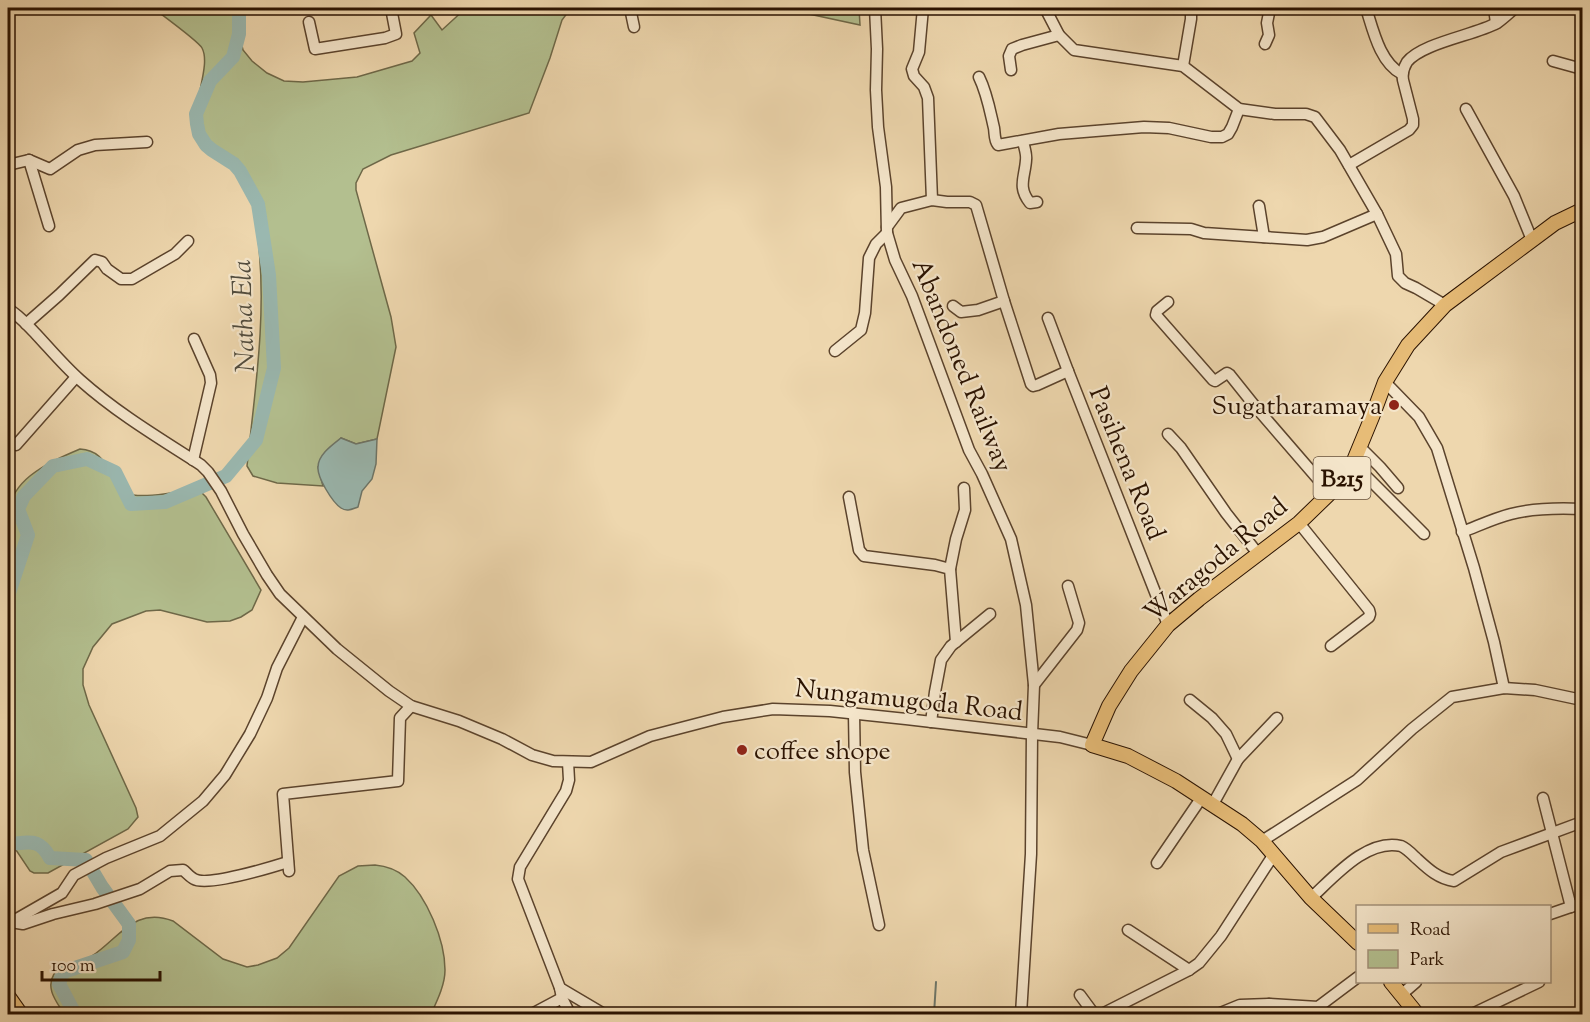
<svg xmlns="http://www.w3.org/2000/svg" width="1590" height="1022" font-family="'Sorts Mill Goudy',serif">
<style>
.green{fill:#b3bf8f;stroke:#6e6848;stroke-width:1.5}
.water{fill:#9ab8b0;stroke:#6d766a;stroke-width:1.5}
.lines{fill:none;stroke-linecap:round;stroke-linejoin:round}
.stream{stroke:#6d766a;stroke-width:2}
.river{stroke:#9ab8b0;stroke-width:14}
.minor-casing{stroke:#5b432c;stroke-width:13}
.major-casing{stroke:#2a1200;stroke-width:16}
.highway-casing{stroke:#2a1200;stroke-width:17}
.minor{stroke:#f4e5ca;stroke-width:10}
.major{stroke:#e7bc77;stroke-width:14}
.highway{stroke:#e7bc77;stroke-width:15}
.poi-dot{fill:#8f2418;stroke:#f4e5ca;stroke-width:2}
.labels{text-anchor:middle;stroke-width:4.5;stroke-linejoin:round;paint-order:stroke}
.shield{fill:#f4e5ca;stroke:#67513d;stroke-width:1.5}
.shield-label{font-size:24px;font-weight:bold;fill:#2a1200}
.street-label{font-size:26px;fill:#2a1200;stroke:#f4e5ca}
.poi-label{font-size:26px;fill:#2a1200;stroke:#f4e5ca;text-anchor:end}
.water-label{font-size:27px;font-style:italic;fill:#514c3e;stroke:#f4e5ca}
</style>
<rect width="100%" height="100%" fill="#eed7ae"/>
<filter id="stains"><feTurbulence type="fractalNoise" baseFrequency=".00333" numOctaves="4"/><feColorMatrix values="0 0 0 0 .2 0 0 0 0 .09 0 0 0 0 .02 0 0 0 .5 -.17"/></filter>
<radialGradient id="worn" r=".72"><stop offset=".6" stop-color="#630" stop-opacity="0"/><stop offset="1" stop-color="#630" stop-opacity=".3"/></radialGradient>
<g class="green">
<path d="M153 8H236L239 34 243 50 252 61 267 73 284 81 303 82 357 77 412 61 420 53 414 33 431 15 442 30 466 8H571L562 20 550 58 529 113 391 155 363 169 356 183V190L391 317 396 347 377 439 356 444 341 438 318 467 323 486 277 483 253 476 247 466C255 390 267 314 258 239 256 224 256 208 250 194 247 185 242 173 235 166 223 154 206 150 199 133 189 107 212 67 202 48 198 41 162 15 153 8Z"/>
<polygon points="781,8 859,8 860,25"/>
<path d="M80 449C106 451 105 470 120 486 121 487 125 492 126 493 141 500 181 491 198 489L206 497 261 590 252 610 241 617 230 621 207 622 160 610 146 611 112 624 93 647 83 669V685L89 705 136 808 138 817 128 829 48 873H34L30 871 8 838V564C14 549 8 537 8 523 5 481 47 463 80 449Z"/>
<path d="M375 865C386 866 397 870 405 877 427 897 445 940 445 970 445 985 437 1001 431 1014H64C57 1002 45 989 54 974 66 968 81 963 92 956 119 938 135 906 173 921L223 959 247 967 258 965 277 958 289 948 339 876 358 866Z"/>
</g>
<path class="water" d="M341 438 356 444 377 439 376 464 372 479 362 491 358 507C352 509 347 512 341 508 332 502 317 477 318 467 318 455 332 445 341 438Z"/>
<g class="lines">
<polyline class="stream" points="934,1014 936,982"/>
<g class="river">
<polyline points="8,596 28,535 18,509 24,496 53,466 87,459 115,472 131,504 165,502 226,476 256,440 274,368 269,275 258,204 240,171 234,164 212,150 206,145 199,134 197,124 196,114 210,81 233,57 239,34 239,8"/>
<path d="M8 844C29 843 39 837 50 858L86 860 102 887 129 924V940L123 952 63 972 59 984 75 1014"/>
</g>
<defs>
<g id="minor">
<polyline points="630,8 634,27"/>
<polyline points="875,8 877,49 876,90 878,127 886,187 887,233 895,260 912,296 969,450 982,474 1011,539 1026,605 1034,685 1032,734 1031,854 1021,1014"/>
<polyline points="923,8 919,52 912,69 914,76 924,87 928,98 932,200"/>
<polyline points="1045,8 1059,35 1074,50 1183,66 1239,109 1275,114 1306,114 1315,117 1340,150 1377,214 1396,254 1398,276 1405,283 1416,288 1445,305"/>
<path d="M1366 8C1373 30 1380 63 1402 74"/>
<polyline points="1494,8 1496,23"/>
<polyline points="309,22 315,49 385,38 396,34 391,8"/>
<polyline points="1265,44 1269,35 1267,23 1270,8"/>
<polyline points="1553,61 1582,69"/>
<polyline points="1183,66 1191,19 1191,8"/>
<polyline points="1011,70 1009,56 1012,49 1022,45 1059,35"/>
<path d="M979 77C987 93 990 111 994 128 995 134 994 140 998 145L1059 134 1144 127 1169 128 1211 137H1222L1228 134 1232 127 1239 109"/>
<polyline points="1466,109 1514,196 1532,240"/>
<path d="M1023 141C1024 147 1027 154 1026 160 1025 177 1017 187 1030 203L1037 202"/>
<polyline points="29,160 49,226"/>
<polyline points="8,165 29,160 50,169 78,150 95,145 147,142"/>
<path d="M1349 165 1409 130 1413 125V119L1403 80C1402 74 1404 67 1407 62 1422 43 1475 35 1497 23 1503 19 1509 13 1515 8"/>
<polyline points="1259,206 1264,237"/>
<polyline points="887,227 901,208 932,200 947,202 970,202 976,205 1004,301 1031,384 1033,386 1037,385 1068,371"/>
<polyline points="1137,228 1191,229 1204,233 1307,240 1323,237 1377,214"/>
<polyline points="1168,302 1157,311 1156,315 1213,380 1215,381 1227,373 1230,375 1254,405 1330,493"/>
<polyline points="953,306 961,312 978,310 1004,301"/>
<path d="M8 309C19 315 27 325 35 333 50 349 64 366 80 380 117 413 159 438 201 465L208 472 221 491 243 534 267 575 280 594 337 649 389 691 411 706 459 721 502 739 532 755 553 761 591 762 650 736 723 717 773 709 830 711 906 719 1060 737 1092 745"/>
<polyline points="1048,318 1068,371 1168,625"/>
<polyline points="26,324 59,295 95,260 102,262 107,269 121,279 132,279 175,254 188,241"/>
<polyline points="835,351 861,330 865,313 869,258 876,244 887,233"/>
<polyline points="1385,382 1419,417 1437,448 1474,568 1494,642 1504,688"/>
<polyline points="1168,434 1181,448 1226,513 1259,555"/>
<polyline points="16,445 76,377"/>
<polyline points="1359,446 1380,467 1398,488"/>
<polyline points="193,460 211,383 210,375 194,339"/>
<polyline points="1353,463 1424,534"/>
<polyline points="849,497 859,550 864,556 935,565 950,569 956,642"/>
<polyline points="1299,523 1369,610 1370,614 1369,617 1331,646"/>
<path d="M1462 532C1478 526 1495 518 1511 514 1534 508 1559 508 1582 509"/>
<polyline points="950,569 956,539 965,510 964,488"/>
<polyline points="1034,685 1077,630 1079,623 1068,586"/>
<polyline points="1190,700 1212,718 1226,734 1238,759"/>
<polyline points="854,713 855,772 863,850 879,925"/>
<polyline points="931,722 935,692 941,660 951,646 990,614"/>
<polyline points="568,762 569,780 566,791 520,867 518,879 560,988 562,998 570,1014"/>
<polyline points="1543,798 1571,907"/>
<polyline points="1213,804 1238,759 1277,718"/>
<polyline points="1262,841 1357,780 1412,729 1452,697 1504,688 1535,690 1582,700"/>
<polyline points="1157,863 1202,797"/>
<polyline points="289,871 283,794 398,781 400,718 411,706"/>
<path d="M1311 898C1334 877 1367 838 1401 846 1406 848 1411 853 1415 857 1427 868 1438 879 1454 881L1501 852 1582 822"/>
<polyline points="1550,914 1582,903"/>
<path d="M11 922 23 924 53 914 95 904 140 889 170 871 183 870C186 872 190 877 194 879 207 887 272 867 288 862"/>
<polyline points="8,924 62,893 74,875 106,858 160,836 203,801 225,775 250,734 267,698 277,668 303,617"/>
<polyline points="1128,930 1189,970"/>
<polyline points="560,988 604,1014"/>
<polyline points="1080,995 1094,1014"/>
<polyline points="1401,995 1416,982"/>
<polyline points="532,1014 562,998"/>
<polyline points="1102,1014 1189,970 1199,963 1221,936 1274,854"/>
<polyline points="1218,1014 1240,1005 1269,1004"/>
<polyline points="1271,1014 1269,1004 1318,1007 1358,977"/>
<polyline points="1472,1014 1539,982"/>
</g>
<g id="major">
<polyline points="1358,943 1311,898 1262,841 1242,824 1176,781 1128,756 1092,745 1109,706 1131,671 1168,625 1199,599 1299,523 1330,493 1353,463 1372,417 1385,382 1408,345 1445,305 1555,223 1582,210"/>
<polyline points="1391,982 1417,1014"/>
</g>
<polyline id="highway" points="8,997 20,1014"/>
</defs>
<use href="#minor" class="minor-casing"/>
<use href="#major" class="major-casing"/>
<use href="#highway" class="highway-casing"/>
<use href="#minor" class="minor"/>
<use href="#major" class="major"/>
<use href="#highway" class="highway"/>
</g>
<g class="poi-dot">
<circle cx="1394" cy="405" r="6"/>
<circle cx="742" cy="750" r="6"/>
</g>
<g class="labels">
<rect class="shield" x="1313.5" y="457" width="57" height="42" rx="4.5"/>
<g class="shield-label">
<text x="1342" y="486">B215</text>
</g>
<g class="street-label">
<text transform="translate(963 365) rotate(68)" y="9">Abandoned Railway</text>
<text transform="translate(1128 463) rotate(68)" y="9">Pasihena Road</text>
<text transform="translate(1215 559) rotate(-40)" y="9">Waragoda Road</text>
<text transform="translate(909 699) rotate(6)" y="9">Nungamugoda Road</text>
</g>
<g class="poi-label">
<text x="1382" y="414">Sugatharamaya</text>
<text x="754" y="759" text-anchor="start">coffee shope</text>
</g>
<g class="water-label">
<text transform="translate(243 316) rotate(-92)" y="9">Natha Ela</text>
</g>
</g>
<rect width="1590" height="1022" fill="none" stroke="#eed7ae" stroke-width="30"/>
<rect x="9" y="9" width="1572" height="1004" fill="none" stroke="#2a1200" stroke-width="3"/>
<rect x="15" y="15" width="1560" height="992" fill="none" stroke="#2a1200" stroke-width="1.5"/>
<rect x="1356" y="905" width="195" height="78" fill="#f4e5ca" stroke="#a39179" stroke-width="1.5"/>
<rect x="1368" y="924" width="30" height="9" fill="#e7bc77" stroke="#a39179" stroke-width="1.5"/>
<text x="1410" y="935" font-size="18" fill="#2a1200">Road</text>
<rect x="1368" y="950" width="30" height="18" fill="#b3bf8f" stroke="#a39179" stroke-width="1.5"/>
<text x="1410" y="965" font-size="18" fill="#2a1200">Park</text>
<path d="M42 971v9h118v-9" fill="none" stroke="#2a1200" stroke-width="3"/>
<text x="51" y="971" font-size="18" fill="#2a1200" stroke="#f4e5ca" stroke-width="4.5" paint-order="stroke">100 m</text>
<rect width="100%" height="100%" filter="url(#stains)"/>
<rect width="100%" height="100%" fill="url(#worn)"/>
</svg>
